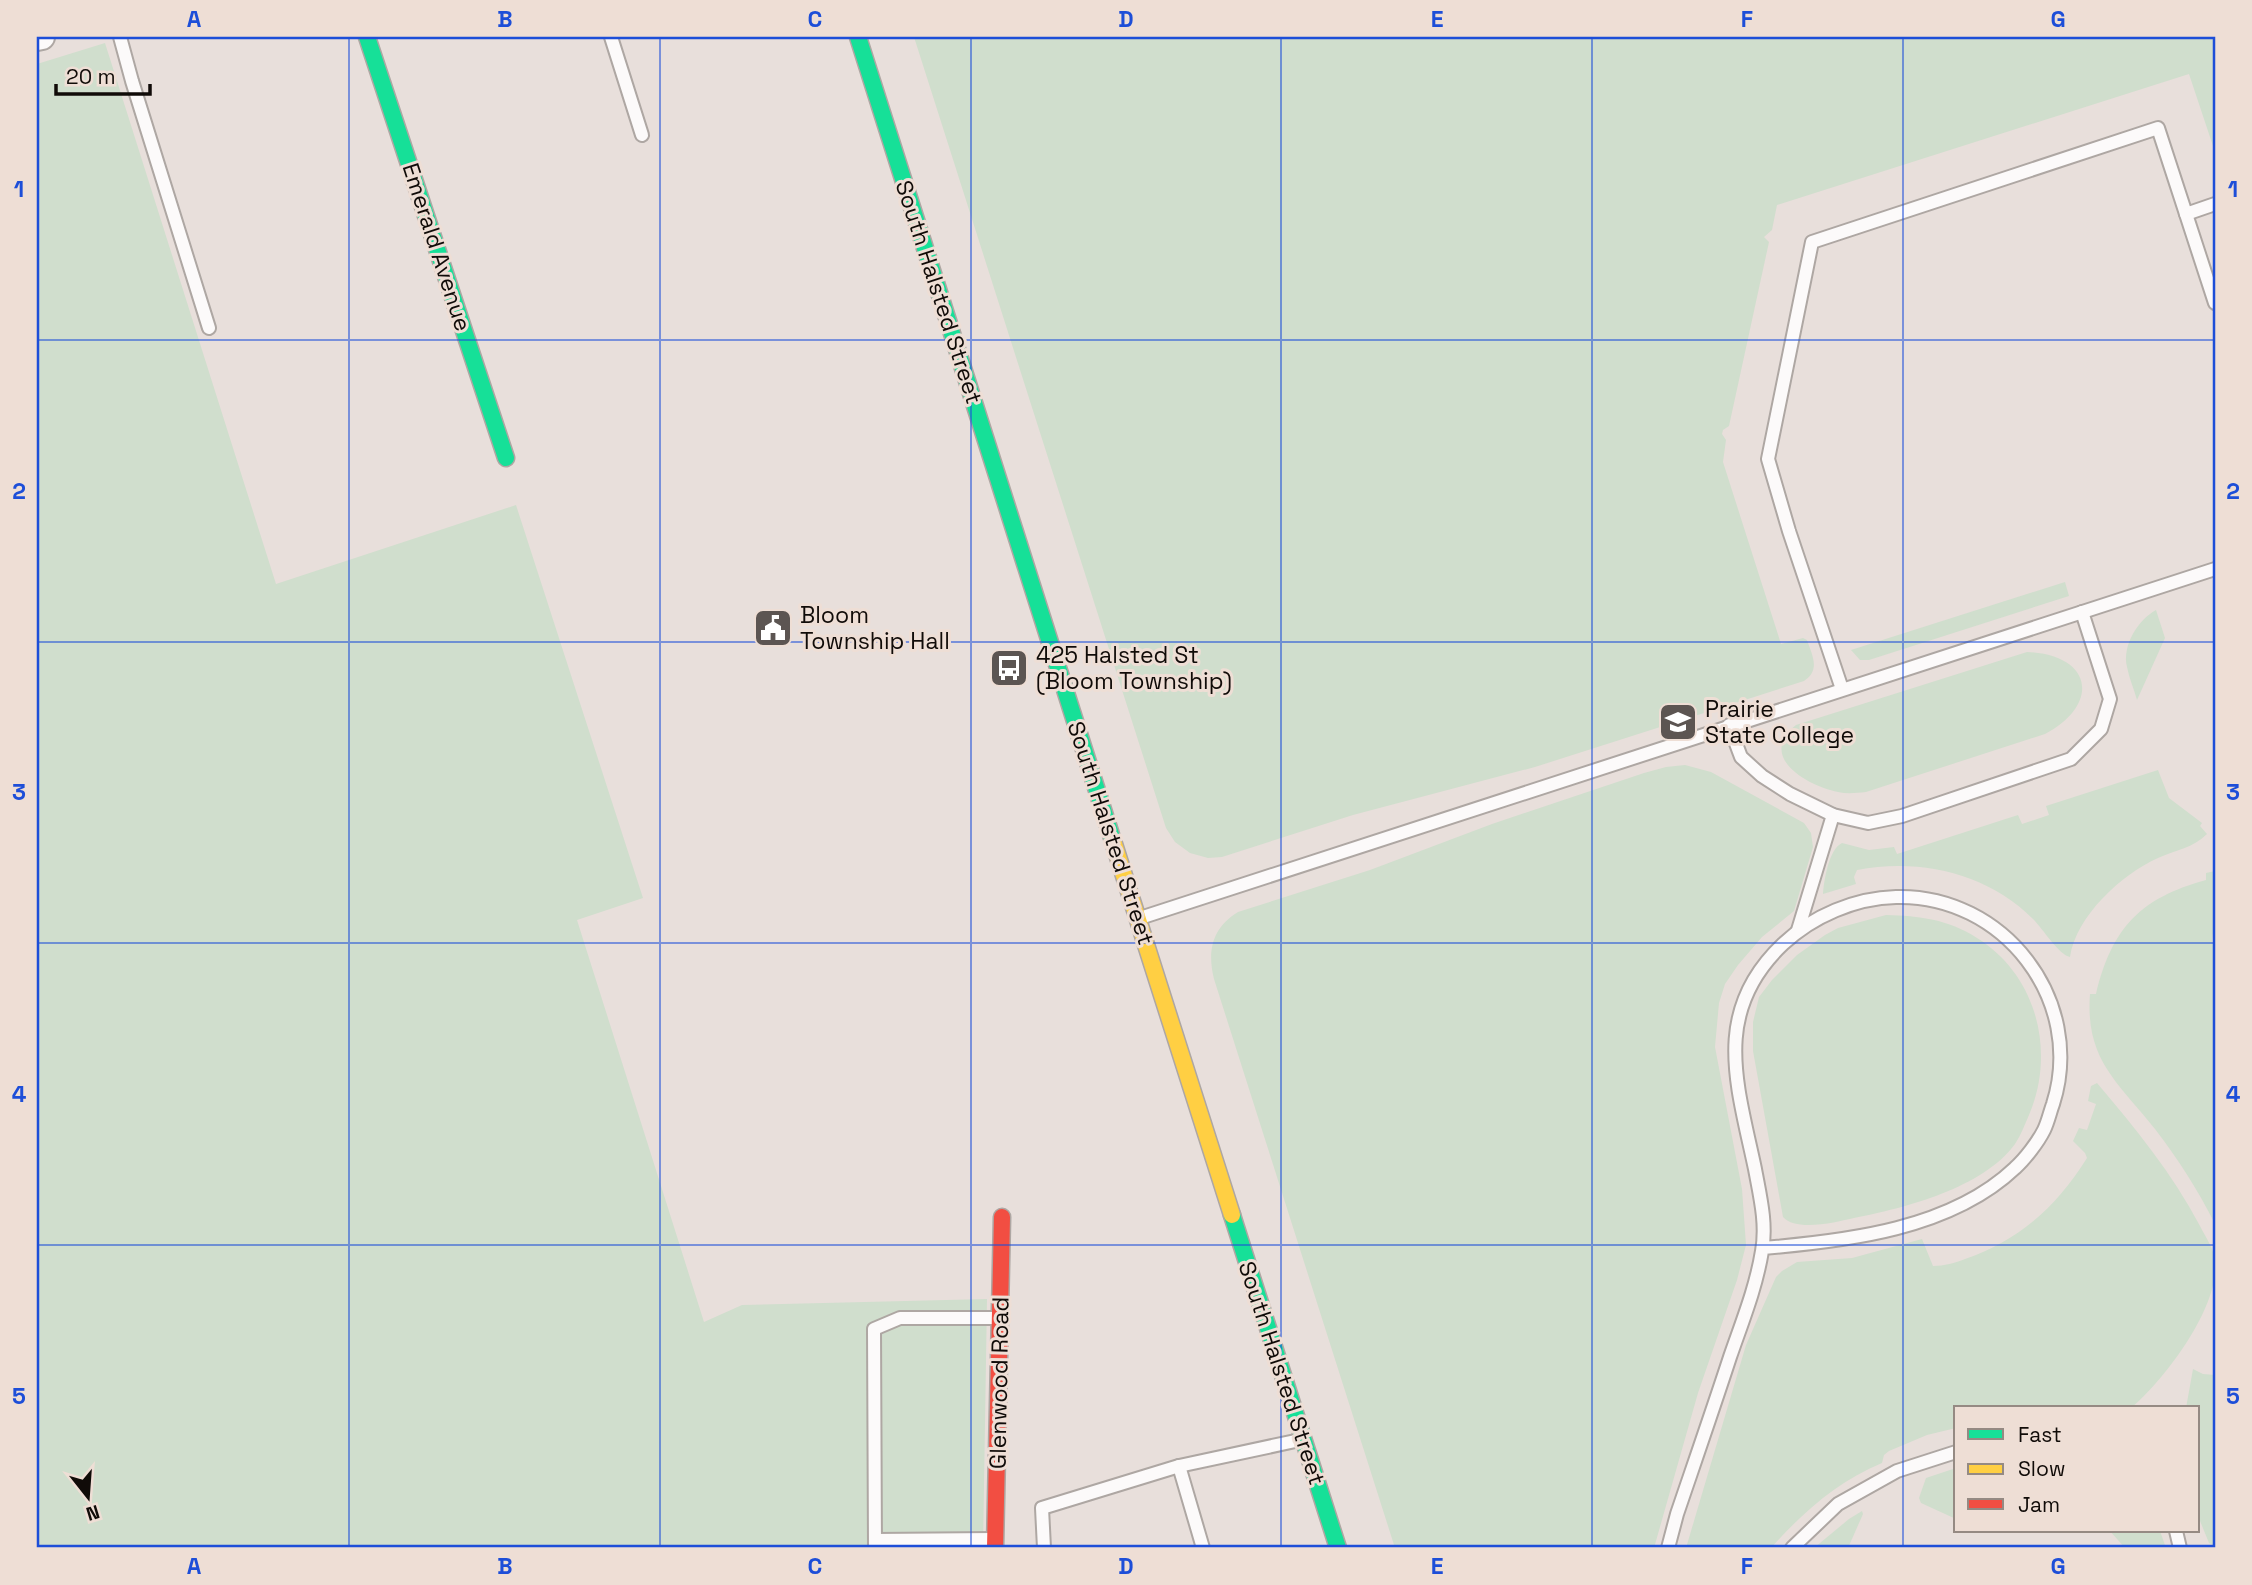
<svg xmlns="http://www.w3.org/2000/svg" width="2252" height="1585" font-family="'Space Grotesk',sans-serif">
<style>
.green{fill:#d0decd}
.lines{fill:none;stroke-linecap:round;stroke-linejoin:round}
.lane-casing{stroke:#aea7a3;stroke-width:16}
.street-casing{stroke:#aea7a3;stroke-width:28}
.fast-casing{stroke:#aea7a3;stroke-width:19}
.slow-casing{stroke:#aea7a3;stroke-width:19}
.jam-casing{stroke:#aea7a3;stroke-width:19}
.lane{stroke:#fcfafa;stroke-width:12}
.street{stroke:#fcfafa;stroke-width:24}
.fast{stroke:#16e098;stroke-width:16}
.slow{stroke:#ffcf43;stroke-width:16}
.jam{stroke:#f24e42;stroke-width:16}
.grid{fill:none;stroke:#1d4ed8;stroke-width:2;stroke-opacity:0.55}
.labels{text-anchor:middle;stroke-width:6;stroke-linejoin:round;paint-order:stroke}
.street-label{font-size:23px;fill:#100b08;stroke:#eeded5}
.poi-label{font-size:23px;fill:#100b08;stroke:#eeded5;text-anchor:start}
.neatline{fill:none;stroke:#1d4ed8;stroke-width:2.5}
.grid-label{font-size:23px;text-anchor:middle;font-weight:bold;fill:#1d4ed8}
</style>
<rect width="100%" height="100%" fill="#e8dfdb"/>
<g class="green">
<path d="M914 37H2215V152L2189 74 1777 205 1772 230 1764 237 1769 242 1729 426 1723 430 1722 434 1726 440 1723 462 1781 644 1803 638 1807 640C1812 655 1821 670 1804 681L1535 767 1353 815 1222 857 1208 858 1190 853 1175 842 1166 828Z"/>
<polygon points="105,43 276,584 516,505 643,898 577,920 704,1322 742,1305 987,1299 983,1548 37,1548 37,64"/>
<polygon points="2065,582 2069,596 1869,660 1860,660 1851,650"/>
<path d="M2156 610 2165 638 2137 700C2134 689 2129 678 2127 667 2122 645 2138 620 2156 610Z"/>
<path d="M2027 652C2094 655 2100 705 2045 734L1866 792C1856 793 1847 794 1838 792 1808 786 1756 757 1796 725Z"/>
<path d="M1685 765 1711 772 1804 823 1811 833 1813 847 1794 911 1762 937 1738 965 1725 984 1719 1003 1715 1047 1742 1189 1746 1245 1737 1280 1698 1393 1654 1548H1395L1214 979C1207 951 1212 928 1238 912L1370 870 1492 824 1644 773 1666 767Z"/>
<path d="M2158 770 2169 798 2202 823 2200 826 2207 834C2193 848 2176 850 2158 858 2122 874 2076 916 2070 957 2059 955 2043 929 2033 919 1987 873 1920 858 1857 870L1854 877 1856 884 1823 894C1824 880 1829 849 1842 843L1869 850 1894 847 1897 854 2018 815 2022 824 2049 815 2046 806Z"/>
<path d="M2215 871V918L2212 941 2215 952V1224C2198 1190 2178 1159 2155 1129 2118 1082 2085 1060 2090 994H2096C2112 928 2140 898 2206 880V873Z"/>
<path d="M1886 915C1919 916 1948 919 1977 938 2037 975 2056 1052 2029 1115 2025 1124 2021 1135 2015 1144 1983 1188 1905 1208 1854 1218 1837 1222 1796 1232 1783 1217L1753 1051V1022L1759 997 1772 980 1797 955 1825 935 1838 928Z"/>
<path d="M2097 1083C2136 1129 2172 1173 2200 1226 2205 1236 2214 1249 2215 1260 2221 1305 2165 1380 2131 1408H1956V1428L1927 1435 1889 1451 1884 1455 1882 1463C1838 1481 1802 1513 1771 1548H1686L1746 1345 1776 1277 1782 1271 1797 1262 1852 1258 1922 1239 1933 1266C1944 1266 1955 1263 1965 1259 2019 1241 2057 1206 2087 1158L2085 1153 2073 1141 2079 1128 2087 1130 2096 1104 2088 1101 2091 1086Z"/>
<polygon points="2193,1369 2203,1374 2215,1375 2215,1546 2209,1543 2198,1516 2198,1408 2186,1408"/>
<polygon points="1956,1468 1956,1519 1921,1503 1919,1498 1926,1478"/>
<polygon points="1862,1511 1863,1514 1848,1548 1814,1548 1849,1519"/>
<polygon points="2110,1531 2160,1531 2166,1548 2125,1548"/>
</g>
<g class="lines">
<defs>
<g id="lane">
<polyline points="120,37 132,81 209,328"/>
<polyline points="611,37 642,135"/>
<polyline points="2186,214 2215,204"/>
<polyline points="1842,689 1789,531 1768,459 1812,242 2158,128 2215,303"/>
<polyline points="1729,725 1741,757 1762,776 1790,794 1833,815 1868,823 1902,816 2071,759 2101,729 2110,699 2082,612"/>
<polyline points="1140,918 2215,569"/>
<polyline points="1798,930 1833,815"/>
<polyline points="2176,1531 2180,1548"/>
<polyline points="875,1540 994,1539"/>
<polyline points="875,1548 874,1329 900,1318 996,1318"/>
<polyline points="1044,1548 1042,1508 1179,1466"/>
<polyline points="1203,1548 1179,1466 1300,1440"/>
<path d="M1668 1548 1677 1514C1695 1461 1713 1409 1730 1357 1742 1322 1756 1288 1762 1251 1767 1224 1760 1196 1755 1169 1737 1084 1711 1012 1783 944 1813 916 1855 898 1896 897 2003 894 2086 1000 2053 1104 2050 1112 2048 1122 2044 1130 2038 1142 2025 1159 2015 1168 1951 1229 1847 1241 1763 1248"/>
<polyline points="1792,1548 1838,1504 1897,1471 1956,1452"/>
</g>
<polyline id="street" points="37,38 42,37"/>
<g id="fast">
<polyline points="367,37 506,458"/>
<polyline points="858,37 1113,841"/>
<polyline points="1232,1215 1338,1548"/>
</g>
<polyline id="slow" points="1113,841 1232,1215"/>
<polyline id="jam" points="995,1548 1002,1217"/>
</defs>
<use href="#lane" class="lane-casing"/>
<use href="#street" class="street-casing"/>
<use href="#fast" class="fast-casing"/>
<use href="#slow" class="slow-casing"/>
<use href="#jam" class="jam-casing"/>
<use href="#lane" class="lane"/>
<use href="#street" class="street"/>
<use href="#fast" class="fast"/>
<use href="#slow" class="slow"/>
<use href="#jam" class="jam"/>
</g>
<path class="grid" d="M349 37V1548M660 37V1548M971 37V1548M1281 37V1548M1592 37V1548M1903 37V1548M37 340H2215M37 642H2215M37 943H2215M37 1245H2215"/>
<defs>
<symbol id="civic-square" viewBox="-11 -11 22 22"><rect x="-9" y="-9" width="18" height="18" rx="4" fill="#5c5552" stroke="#eeded5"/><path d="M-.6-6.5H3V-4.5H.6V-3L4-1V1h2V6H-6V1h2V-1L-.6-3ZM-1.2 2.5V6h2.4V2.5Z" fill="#fff"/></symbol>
<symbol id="bus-square" viewBox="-11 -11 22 22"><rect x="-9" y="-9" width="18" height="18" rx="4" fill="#5c5552" stroke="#eeded5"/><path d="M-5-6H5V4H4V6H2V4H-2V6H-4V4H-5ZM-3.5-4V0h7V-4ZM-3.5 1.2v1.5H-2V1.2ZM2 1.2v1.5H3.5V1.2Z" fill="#fff"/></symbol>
<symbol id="university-square" viewBox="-11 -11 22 22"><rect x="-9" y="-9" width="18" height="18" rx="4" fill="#5c5552" stroke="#eeded5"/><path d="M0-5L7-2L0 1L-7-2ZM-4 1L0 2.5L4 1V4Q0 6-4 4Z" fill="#fff"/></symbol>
</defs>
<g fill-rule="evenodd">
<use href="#civic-square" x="751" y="606" width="44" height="44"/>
<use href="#bus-square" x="987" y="646" width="44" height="44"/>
<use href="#university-square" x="1656" y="700" width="44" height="44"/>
</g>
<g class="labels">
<g class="street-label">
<text transform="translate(437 247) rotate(72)" y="8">Emerald Avenue</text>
<text transform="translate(939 292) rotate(72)" y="8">South Halsted Street</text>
<text transform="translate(1111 833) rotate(72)" y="8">South Halsted Street</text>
<text transform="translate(1282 1373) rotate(72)" y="8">South Halsted Street</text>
<text transform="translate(999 1383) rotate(-89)" y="8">Glenwood Road</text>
</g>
<g class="poi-label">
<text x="800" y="623">Bloom<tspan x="800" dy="26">Township Hall</tspan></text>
<text x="1036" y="663">425 Halsted St<tspan x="1036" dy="26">(Bloom Township)</tspan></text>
<text x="1705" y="717">Prairie<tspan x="1705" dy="26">State College</tspan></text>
</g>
</g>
<rect width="2252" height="1585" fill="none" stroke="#eeded5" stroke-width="77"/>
<rect x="1954" y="1406" width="245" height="126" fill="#eeded5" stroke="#958a83" stroke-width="2"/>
<rect x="1968" y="1429" width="35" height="10" fill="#16e098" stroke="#958a83" stroke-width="2"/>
<text x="2018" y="1442" font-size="21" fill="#100b08">Fast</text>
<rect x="1968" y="1464" width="35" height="10" fill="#ffcf43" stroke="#958a83" stroke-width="2"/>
<text x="2018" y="1476" font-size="21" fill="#100b08">Slow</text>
<rect x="1968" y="1499" width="35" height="10" fill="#f24e42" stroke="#958a83" stroke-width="2"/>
<text x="2018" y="1512" font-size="21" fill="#100b08">Jam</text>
<g transform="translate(88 1497) rotate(163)" stroke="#eeded5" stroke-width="5" paint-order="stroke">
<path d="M0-5L12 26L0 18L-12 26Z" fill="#100b08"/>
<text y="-10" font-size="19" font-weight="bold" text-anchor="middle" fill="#100b08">N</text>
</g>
<path d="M56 84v10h94v-10" fill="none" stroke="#100b08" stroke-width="3.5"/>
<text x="66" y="84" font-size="21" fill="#100b08" stroke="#eeded5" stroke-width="5" paint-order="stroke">20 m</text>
<rect x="38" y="38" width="2176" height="1508" class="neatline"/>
<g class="grid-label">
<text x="194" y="27">A</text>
<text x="505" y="27">B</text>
<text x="815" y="27">C</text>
<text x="1126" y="27">D</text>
<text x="1437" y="27">E</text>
<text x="1747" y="27">F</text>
<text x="2058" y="27">G</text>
<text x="19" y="197">1</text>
<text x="2233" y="197">1</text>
<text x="19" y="499">2</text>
<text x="2233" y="499">2</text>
<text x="19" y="800">3</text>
<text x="2233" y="800">3</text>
<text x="19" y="1102">4</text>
<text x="2233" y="1102">4</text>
<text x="19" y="1404">5</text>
<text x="2233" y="1404">5</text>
<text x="194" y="1574">A</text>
<text x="505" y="1574">B</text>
<text x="815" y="1574">C</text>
<text x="1126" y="1574">D</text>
<text x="1437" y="1574">E</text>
<text x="1747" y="1574">F</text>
<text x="2058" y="1574">G</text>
</g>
</svg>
